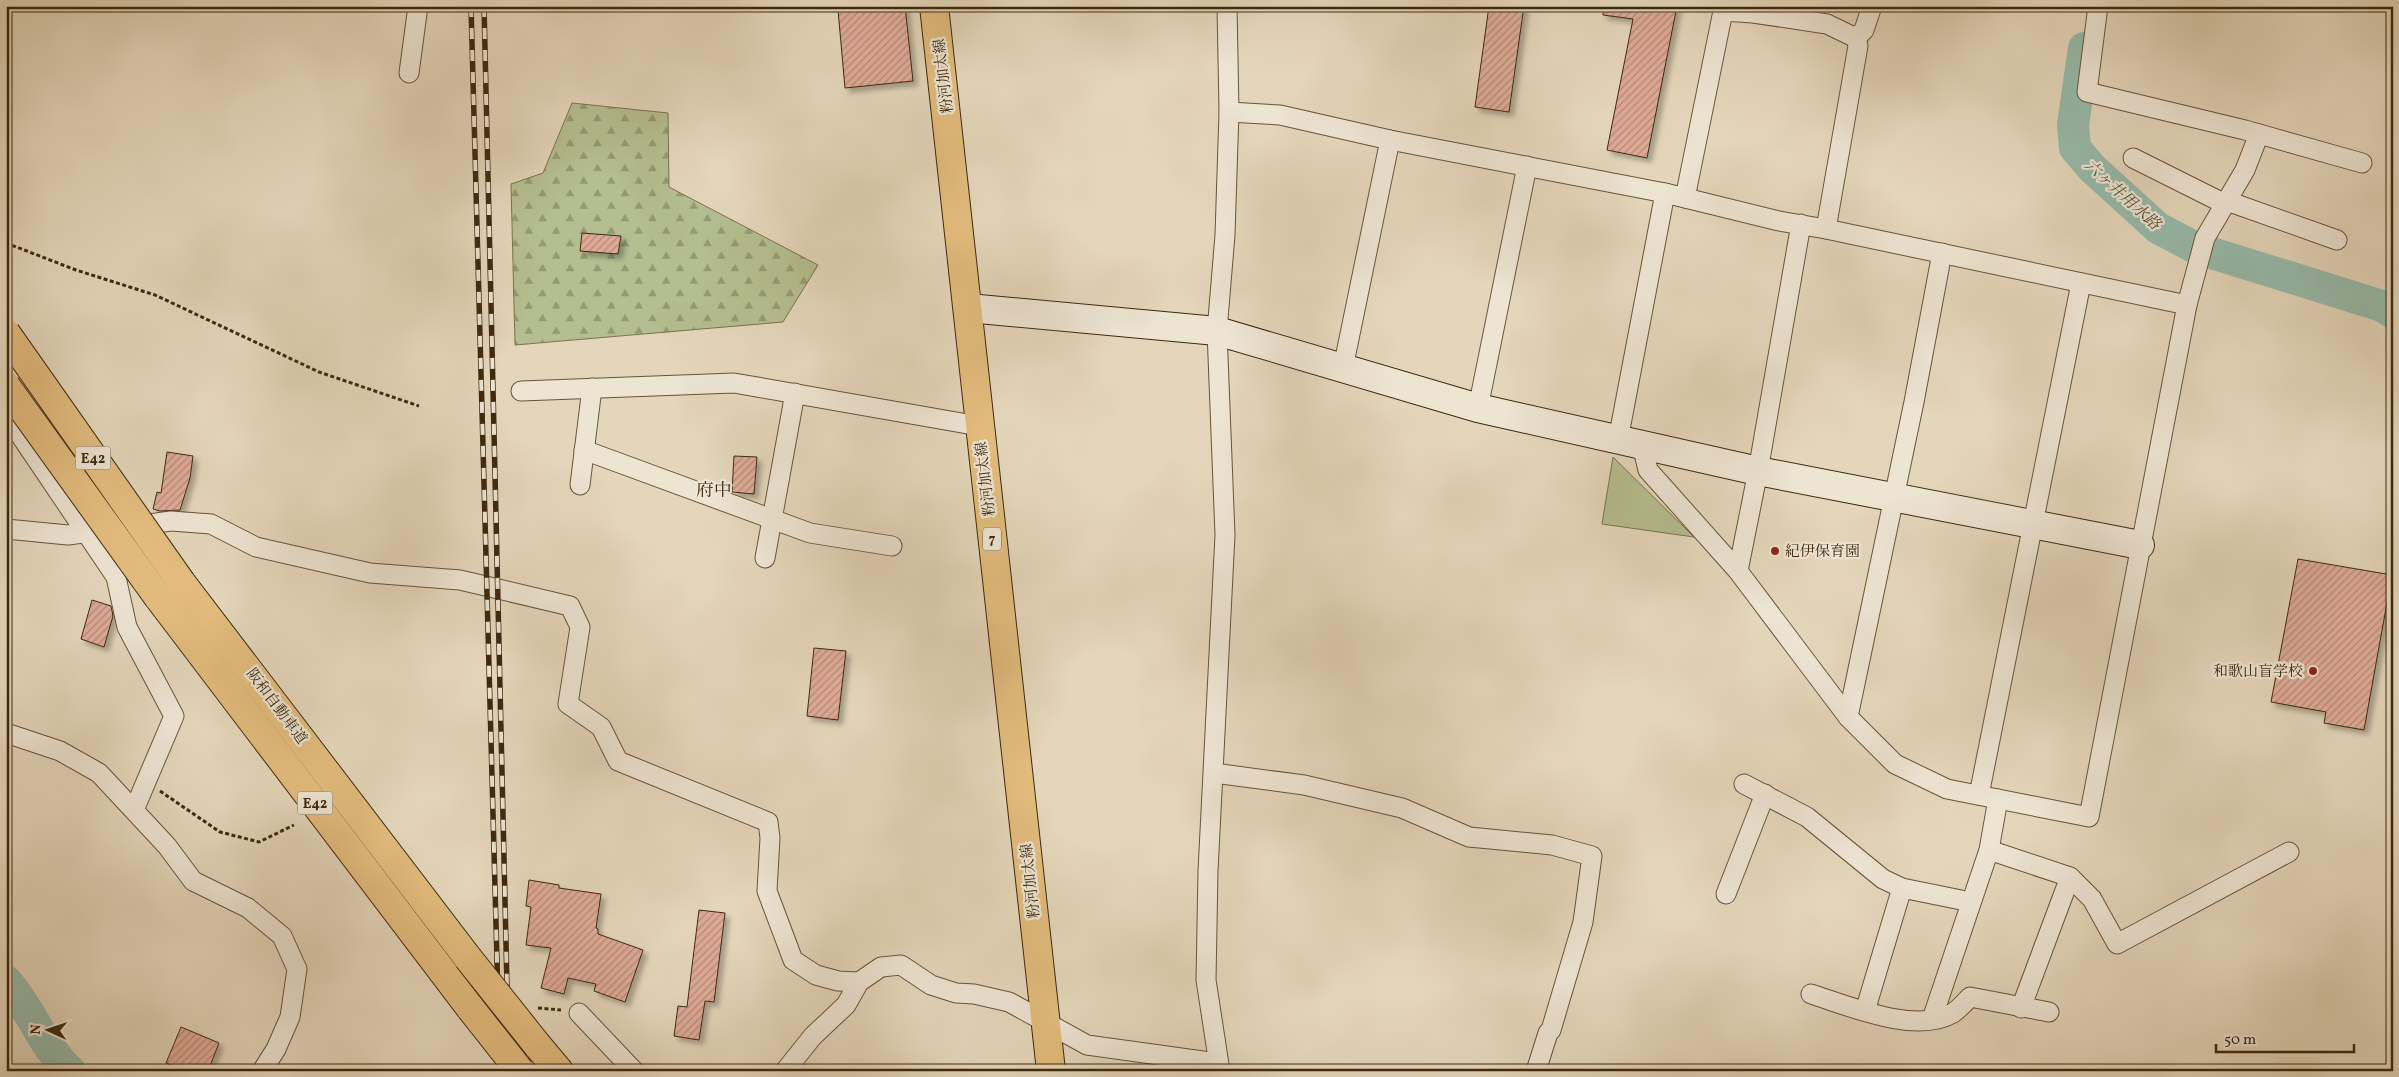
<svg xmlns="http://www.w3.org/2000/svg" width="2399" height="1077" font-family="Vollkorn,'Noto Serif JP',serif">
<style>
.forest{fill:url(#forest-firs);stroke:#79744f}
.park{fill:#b4be90;stroke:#79744f}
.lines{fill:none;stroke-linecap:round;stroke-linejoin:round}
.river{stroke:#97baa9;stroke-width:32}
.building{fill:url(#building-hatch);stroke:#3e290e;filter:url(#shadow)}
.street-casing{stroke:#685439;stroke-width:21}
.secondary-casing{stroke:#3e290e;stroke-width:30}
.primary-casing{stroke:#3e290e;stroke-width:30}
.highway-casing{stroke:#3e290e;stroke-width:30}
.path{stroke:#3e290e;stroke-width:3;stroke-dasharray:4 2.5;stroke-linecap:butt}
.street{stroke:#ede4d2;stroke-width:19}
.secondary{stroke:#ede4d2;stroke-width:28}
.primary{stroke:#e2bb7d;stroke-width:28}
.highway{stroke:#e2bb7d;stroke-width:28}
.rail-casing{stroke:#3e290e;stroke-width:5.5}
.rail{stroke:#ede4d2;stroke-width:4;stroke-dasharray:11;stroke-linecap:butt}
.highway-bridge-casing{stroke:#3e290e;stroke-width:30;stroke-linecap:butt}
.highway-bridge{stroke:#e2bb7d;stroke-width:28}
.poi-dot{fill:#8f2418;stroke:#ede4d2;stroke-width:2}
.labels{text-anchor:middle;stroke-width:4.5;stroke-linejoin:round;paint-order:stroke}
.shield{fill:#ede4d2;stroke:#726149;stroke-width:1}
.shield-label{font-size:14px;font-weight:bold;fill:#3e290e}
.street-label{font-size:15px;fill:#3e290e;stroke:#ede4d2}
.poi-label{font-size:15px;fill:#3e290e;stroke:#ede4d2;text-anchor:start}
.water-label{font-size:16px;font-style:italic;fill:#544d35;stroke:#ede4d2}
.quarter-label{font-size:18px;fill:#3e290e;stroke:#ede4d2}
</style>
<defs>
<pattern id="forest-firs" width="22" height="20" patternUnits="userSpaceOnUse" patternTransform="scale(1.25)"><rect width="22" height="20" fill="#b4be90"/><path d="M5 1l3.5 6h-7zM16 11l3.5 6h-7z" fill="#949a74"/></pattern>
<pattern id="building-hatch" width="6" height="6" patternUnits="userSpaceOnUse" patternTransform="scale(1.25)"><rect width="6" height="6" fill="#deaa96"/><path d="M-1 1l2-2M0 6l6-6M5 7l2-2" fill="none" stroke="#b58a79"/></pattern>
<filter id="shadow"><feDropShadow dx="4.5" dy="4.5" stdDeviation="2.5" flood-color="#0004"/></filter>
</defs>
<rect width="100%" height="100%" fill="#e4d6ba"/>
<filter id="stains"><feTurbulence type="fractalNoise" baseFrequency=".004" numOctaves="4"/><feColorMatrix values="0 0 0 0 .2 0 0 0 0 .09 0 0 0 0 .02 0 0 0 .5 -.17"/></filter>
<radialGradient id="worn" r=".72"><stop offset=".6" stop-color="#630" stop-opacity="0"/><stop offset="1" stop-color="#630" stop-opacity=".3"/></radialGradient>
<polygon class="forest" points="572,103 668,113 669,187 818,265 783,322 515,345 511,184 543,173"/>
<polygon class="park" points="1613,457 1694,537 1602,524"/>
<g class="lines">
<g class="river">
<polyline points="2084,48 2073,125 2075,148 2092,168 2158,228 2192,246 2215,254 2382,306 2393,313"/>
<path d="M6 981C31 1008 42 1046 70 1071"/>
</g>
</g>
<g class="building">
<polygon points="871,6 905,6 913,81 845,88 838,10"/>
<polygon points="1489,6 1524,6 1509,112 1475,107"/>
<polygon points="1603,6 1677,6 1647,158 1607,150 1633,19 1603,15"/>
<polygon points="582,233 621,236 618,254 580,251"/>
<polygon points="167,452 193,456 190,478 180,510 160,511 153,509 157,492 161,493"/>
<polygon points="734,456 757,457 754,494 732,492"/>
<polygon points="2298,559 2392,575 2364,730 2324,723 2326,712 2271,702"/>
<polygon points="92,600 111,606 113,616 104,647 81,639"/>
<polygon points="814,648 846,651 838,720 807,716"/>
<polygon points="529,880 559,885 559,888 601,894 596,928 598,929 598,934 643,950 625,1002 594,991 596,984 568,978 564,994 541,988 551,948 526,945 531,907 526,906"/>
<polygon points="699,910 725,913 714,1002 705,1001 699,1040 674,1036 678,1006 687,1007"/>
<polygon points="181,1027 219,1043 208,1071 186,1071 166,1063"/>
</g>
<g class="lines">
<defs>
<g id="street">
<polyline points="2098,6 2087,92 2245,130 2362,163"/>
<polyline points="1856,38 1864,30 1872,6"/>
<polyline points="409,73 418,6"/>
<polyline points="1229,112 1280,115 1390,140 1665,193 1779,221 1826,229 2187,305 2089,817 1947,789 1895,764 1848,717 1738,571 1648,470 1642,445"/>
<polyline points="2133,158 2225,204"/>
<polyline points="1685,198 1723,11 1753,13 1827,24 1856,38"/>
<polyline points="2227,201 2337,240"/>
<polyline points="1826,229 1858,46 1856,38"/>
<polyline points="2187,305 2205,238 2245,170 2259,134"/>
<polyline points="1343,368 1390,140"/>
<polyline points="521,391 734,383 979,426"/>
<polyline points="1478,408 1527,166"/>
<polyline points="6,414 116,577 127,627 174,716 134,810"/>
<polyline points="1618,440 1665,193"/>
<polyline points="584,450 810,533 892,546"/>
<polyline points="580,485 592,388"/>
<polyline points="6,529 68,535 171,521 211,524 256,547 370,573 460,580 570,606 580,627 568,704 601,727 618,761 768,822 770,838 767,891 793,960 816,975 838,981 859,982"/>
<polyline points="765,558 795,393"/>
<polyline points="1738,571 1758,471 1801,224"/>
<polyline points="1848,717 1914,402 1942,253"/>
<polyline points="6,733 60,751 99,773 167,846 193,881 248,908 282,936 297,969 290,1017 276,1049 262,1071"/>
<polyline points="1214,773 1304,785 1402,808 1469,837 1552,845 1592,856 1583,922 1551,1030 1548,1033 1536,1071"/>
<polyline points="1744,784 1807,817 1883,879 1902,888 1971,902"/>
<polyline points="1979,795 2081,283"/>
<polyline points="1989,850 2070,877 2092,899 2117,944 2289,852"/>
<polyline points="1726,894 1765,794"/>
<path d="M1811 994C1849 1006 1916 1035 1953 1013 1959 1009 1965 1002 1970 997L2049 1012"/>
<polyline points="2021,1008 2070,877"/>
<polyline points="1865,1011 1902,888"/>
<polyline points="579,1013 634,1071"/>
<polyline points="1932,1019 1989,850 1998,799"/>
<polyline points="785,1071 813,1036 846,1005 859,982 881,967 901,965 931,985 956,993 974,994 1009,1002 1087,1045 1217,1063"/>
<polyline points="1220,1071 1206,980 1208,871 1225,535 1217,331 1225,235 1229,112 1227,6"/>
</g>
<polyline id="secondary" points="968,308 1217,331 1478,408 1758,471 2140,545"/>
<polyline id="primary" points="934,6 1051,1071"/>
<g id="highway">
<polyline points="181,582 468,958"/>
<polyline points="158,597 471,1009"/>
<polyline points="538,1046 559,1071"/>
</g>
</defs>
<use href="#street" class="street-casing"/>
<use href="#secondary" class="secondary-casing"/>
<use href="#primary" class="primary-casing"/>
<use href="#highway" class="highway-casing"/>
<g class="path">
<polyline points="6,243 76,270 155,295 319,372 419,406"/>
<polyline points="160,791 220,832 259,842 294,825"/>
<polyline points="538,1008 561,1010"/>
</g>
<use href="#street" class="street"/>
<use href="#secondary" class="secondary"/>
<use href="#primary" class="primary"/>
<use href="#highway" class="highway"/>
<defs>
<g id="rail">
<polyline points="471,6 500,1071"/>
<polyline points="484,6 509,1071"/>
</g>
</defs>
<use href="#rail" class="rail-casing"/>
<use href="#rail" class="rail"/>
<defs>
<g id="highway-bridge">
<polyline points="6,333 181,582"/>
<polyline points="6,386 158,597"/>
<polyline points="468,958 538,1046"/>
<polyline points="471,1009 520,1071"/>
</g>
</defs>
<use href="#highway-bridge" class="highway-bridge-casing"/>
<use href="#highway-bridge" class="highway-bridge"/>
</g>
<g class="poi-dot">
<circle cx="1775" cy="551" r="5"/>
<circle cx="2313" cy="671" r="5"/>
</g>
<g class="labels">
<g class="shield">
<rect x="75.5" y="446.5" width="35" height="23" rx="4"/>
<rect x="983" y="527.5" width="18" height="23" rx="4"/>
<rect x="297.5" y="791.5" width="35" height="23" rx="4"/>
</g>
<g class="shield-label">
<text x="93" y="463">E42</text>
<text x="992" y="544">7</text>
<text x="315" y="808">E42</text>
</g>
<g class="street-label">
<text transform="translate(943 76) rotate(-97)" y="5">粉河加太線</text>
<text transform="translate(985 479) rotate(-97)" y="5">粉河加太線</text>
<text transform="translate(277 706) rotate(53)" y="5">阪和自動車道</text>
<text transform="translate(1030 881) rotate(-96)" y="5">粉河加太線</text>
</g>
<g class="poi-label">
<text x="1785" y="556">紀伊保育園</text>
<text x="2303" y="676" text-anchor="end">和歌山盲学校</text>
</g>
<g class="water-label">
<text transform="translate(2123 194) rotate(42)" y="6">六ヶ井用水路</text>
</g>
<g class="quarter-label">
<text x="714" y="496">府中</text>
</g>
</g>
<rect width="2399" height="1077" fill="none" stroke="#e4d6ba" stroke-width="25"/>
<rect x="8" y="8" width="2384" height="1062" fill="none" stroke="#3e290e" stroke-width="2.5"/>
<rect x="12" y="12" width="2374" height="1052" fill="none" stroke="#3e290e"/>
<g transform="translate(48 1030) rotate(273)" stroke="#ede4d2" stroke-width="4" paint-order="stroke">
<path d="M0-4L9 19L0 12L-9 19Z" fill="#3e290e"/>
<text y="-8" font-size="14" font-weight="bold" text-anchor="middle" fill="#3e290e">N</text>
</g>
<path d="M2216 1044v8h138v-8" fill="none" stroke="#3e290e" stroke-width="2.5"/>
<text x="2224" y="1044" font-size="15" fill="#3e290e" stroke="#ede4d2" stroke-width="4" paint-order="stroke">50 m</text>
<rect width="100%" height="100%" filter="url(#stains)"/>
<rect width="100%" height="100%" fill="url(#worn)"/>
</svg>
